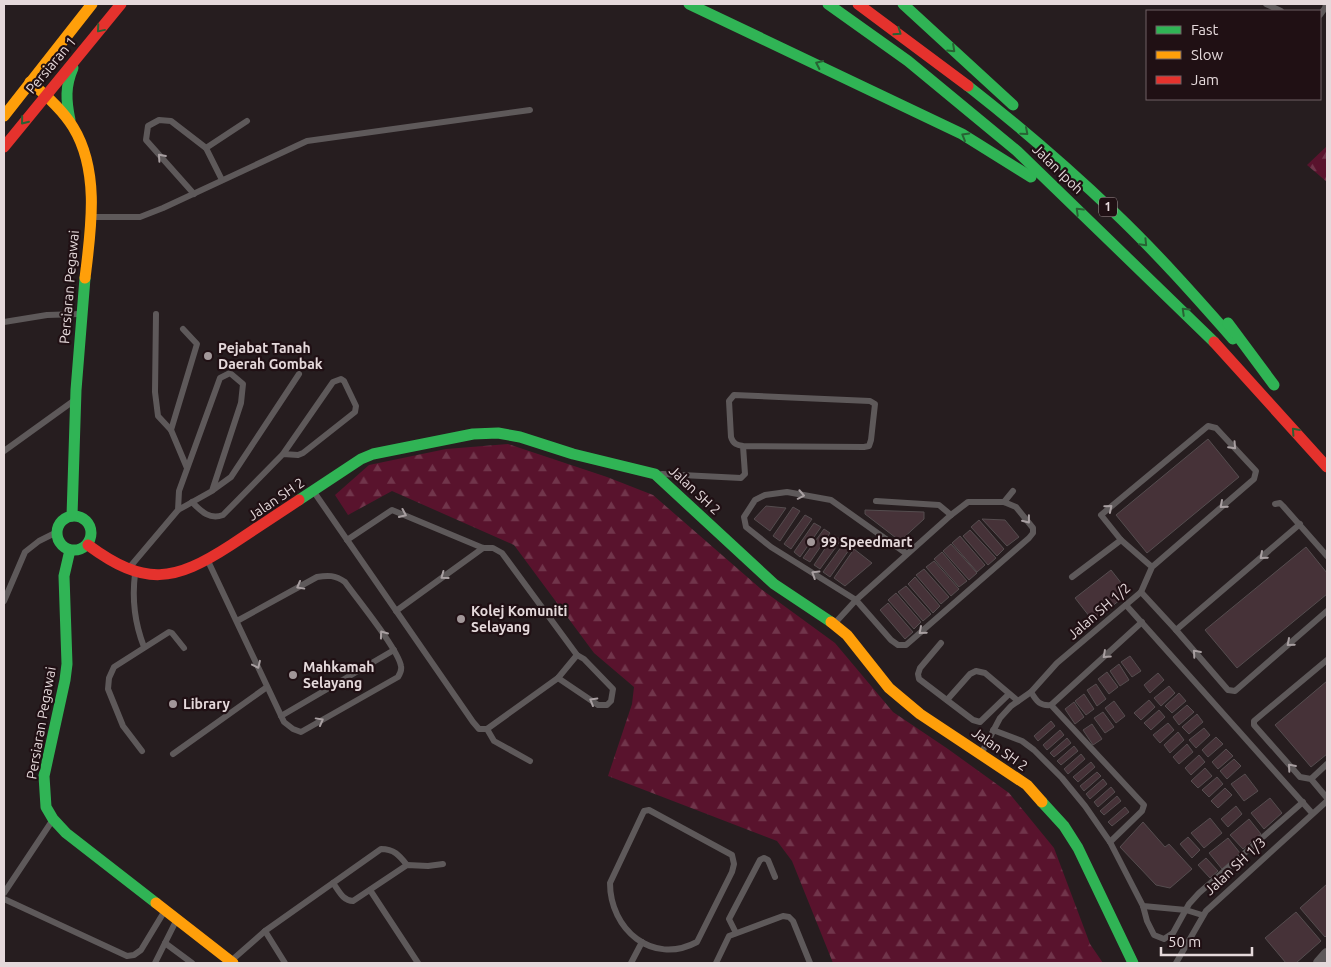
<svg xmlns="http://www.w3.org/2000/svg" width="1331" height="967" font-family="Ubuntu,sans-serif">
<style>
.forest{fill:url(#forest-firs)}
.building{fill:#463238;stroke:#554d4f}
.lines{fill:none;stroke-linecap:round;stroke-linejoin:round}
.lane{stroke:#5e595a;stroke-width:6}
.street{stroke:#5e595a;stroke-width:12}
.fast{stroke:#30b455;stroke-width:11}
.slow{stroke:#ff9f0a;stroke-width:11}
.jam{stroke:#e5322d;stroke-width:11}
.oneway{stroke:#286234}
.oneway2{stroke:#a89fa1}
.poi-dot{fill:#a29799;stroke:#201014;stroke-width:2}
.labels{text-anchor:middle;stroke-width:4.5;stroke-linejoin:round;paint-order:stroke}
.shield{fill:#201014;stroke:#aa9d9f;stroke-width:1}
.shield-label{font-size:12px;font-weight:bold;fill:#e5d9db}
.street-label{font-size:14px;fill:#e5d9db;stroke:#201014}
.poi-label{font-size:14px;font-weight:bold;fill:#e5d9db;stroke:#201014;text-anchor:start}
</style>
<defs>
<pattern id="forest-firs" width="22" height="20" patternUnits="userSpaceOnUse" patternTransform="scale(1.25)"><rect width="22" height="20" fill="#59132d"/><path d="M5 1l3.5 6h-7zM16 11l3.5 6h-7z" fill="#71354b"/></pattern>
</defs>
<rect width="100%" height="100%" fill="#261d1f"/>
<g class="forest">
<polygon points="1327,146 1327,182 1307,165"/>
<polygon points="508,444 607,477 653,495 761,589 835,643 893,712 948,749 1009,793 1054,848 1090,944 1103,963 833,963 792,861 777,841 608,776 632,704 634,687 594,653 514,545 392,491 348,515 335,495 369,465 446,449"/>
</g>
<g class="building">
<polygon points="1208,439 1239,477 1147,553 1116,515"/>
<polygon points="766,506 786,508 770,531 754,519"/>
<polygon points="793,507 800,511 780,541 773,536"/>
<polygon points="865,510 924,512 924,519 900,541 865,514"/>
<polygon points="805,515 812,519 791,549 784,544"/>
<polygon points="982,519 1005,520 1019,537 1007,546"/>
<polygon points="979,520 1004,549 997,556 971,527"/>
<polygon points="814,523 821,527 800,557 794,552"/>
<polygon points="824,529 830,533 810,562 803,558"/>
<polygon points="970,530 996,558 988,565 963,536"/>
<polygon points="834,535 841,540 820,569 814,565"/>
<polygon points="960,536 985,565 977,572 952,543"/>
<polygon points="844,543 851,547 830,577 823,572"/>
<polygon points="951,544 977,573 969,580 943,551"/>
<polygon points="1306,547 1327,573 1327,594 1237,668 1205,630"/>
<polygon points="854,549 872,563 845,586 834,578"/>
<polygon points="942,552 967,581 959,587 934,559"/>
<polygon points="934,561 959,589 951,596 926,567"/>
<polygon points="924,569 949,597 941,604 916,575"/>
<polygon points="1111,570 1129,593 1093,621 1075,598"/>
<polygon points="915,577 940,606 933,613 908,584"/>
<polygon points="906,586 931,614 923,621 898,592"/>
<polygon points="896,593 921,622 914,629 888,600"/>
<polygon points="888,603 913,632 905,639 880,610"/>
<polygon points="1130,656 1141,671 1132,677 1121,662"/>
<polygon points="1119,664 1129,680 1120,686 1110,671"/>
<polygon points="1107,672 1118,687 1109,694 1098,679"/>
<polygon points="1158,673 1164,680 1150,693 1144,685"/>
<polygon points="1327,681 1327,754 1311,767 1275,725"/>
<polygon points="1096,684 1106,699 1097,706 1087,690"/>
<polygon points="1169,686 1175,693 1161,706 1154,698"/>
<polygon points="1179,693 1186,701 1172,713 1165,706"/>
<polygon points="1084,694 1094,709 1086,715 1075,701"/>
<polygon points="1149,700 1155,707 1141,720 1134,713"/>
<polygon points="1114,701 1125,716 1116,723 1105,708"/>
<polygon points="1074,702 1084,717 1075,724 1065,709"/>
<polygon points="1187,705 1194,712 1179,725 1173,717"/>
<polygon points="1159,710 1165,717 1151,730 1144,723"/>
<polygon points="1103,712 1114,727 1105,733 1094,718"/>
<polygon points="1197,714 1203,722 1189,734 1182,727"/>
<polygon points="1051,721 1055,726 1038,741 1034,736"/>
<polygon points="1168,723 1174,730 1160,743 1153,735"/>
<polygon points="1092,724 1102,739 1093,745 1083,730"/>
<polygon points="1204,728 1210,735 1196,748 1189,740"/>
<polygon points="1060,730 1064,735 1047,750 1043,745"/>
<polygon points="1178,732 1184,740 1170,753 1164,745"/>
<polygon points="1216,737 1223,744 1208,757 1202,750"/>
<polygon points="1067,738 1071,743 1054,757 1050,753"/>
<polygon points="1187,744 1193,752 1179,764 1173,757"/>
<polygon points="1074,746 1078,751 1061,765 1057,761"/>
<polygon points="1226,749 1233,756 1218,769 1212,762"/>
<polygon points="1081,754 1085,759 1068,774 1064,769"/>
<polygon points="1199,755 1205,762 1191,775 1185,768"/>
<polygon points="1234,759 1241,766 1227,779 1220,771"/>
<polygon points="1091,762 1095,767 1078,782 1073,777"/>
<polygon points="1205,768 1212,776 1198,788 1191,781"/>
<polygon points="1097,772 1101,776 1084,791 1080,786"/>
<polygon points="1245,774 1258,791 1244,801 1231,784"/>
<polygon points="1217,777 1223,784 1209,797 1202,790"/>
<polygon points="1103,779 1107,784 1090,799 1086,794"/>
<polygon points="1111,787 1115,792 1098,807 1094,802"/>
<polygon points="1225,788 1232,795 1218,808 1211,801"/>
<polygon points="1117,796 1121,801 1104,815 1100,811"/>
<polygon points="1270,798 1282,813 1264,829 1251,813"/>
<polygon points="1236,806 1242,814 1228,827 1221,819"/>
<polygon points="1125,807 1129,812 1112,826 1108,822"/>
<polygon points="1210,818 1222,833 1204,848 1191,833"/>
<polygon points="1249,819 1261,834 1243,849 1230,835"/>
<polygon points="1143,822 1165,847 1169,844 1192,869 1170,888 1156,885 1120,847"/>
<polygon points="1188,837 1200,850 1192,858 1180,844"/>
<polygon points="1228,838 1240,853 1222,869 1209,853"/>
<polygon points="1206,858 1218,871 1210,878 1198,865"/>
<polygon points="1327,884 1327,935 1325,937 1300,908"/>
<polygon points="1296,912 1321,941 1296,963 1286,963 1265,938"/>
</g>
<g class="lines">
<g class="lane">
<polyline points="1266,4 1281,11"/>
<polyline points="1320,15 1325,8 1326,4"/>
<polyline points="206,148 247,121"/>
<polyline points="194,194 146,140 148,126 159,120 171,121 206,148 222,180"/>
<polyline points="91,217 140,217 163,208 307,141 530,110"/>
<polyline points="156,314 155,392 158,416 171,430"/>
<polyline points="4,322 47,315 79,314"/>
<polyline points="183,329 197,344 171,430 187,468"/>
<polyline points="4,451 72,402"/>
<path d="M662 474 741 478 745 474 743 446C737 445 733 444 731 437L729 401 734 395 870 401 875 404 871 440 869 446 864 447 743 446"/>
<polyline points="213,490 231,477 299,374"/>
<polyline points="314,492 473,722 479,729 487,729 558,678 577,655"/>
<polyline points="876,501 939,505 951,515"/>
<path d="M192 502C201 511 209 520 223 515L283 454 333 382 341 379 344 381 356 406 355 412 303 453 298 455 283 454"/>
<polyline points="1004,502 1013,491"/>
<polyline points="1275,504 1280,503 1283,506 1327,556"/>
<polyline points="347,540 392,510 483,548 493,548 502,553 577,655 584,659 613,689 611,701 607,705 598,705 558,678"/>
<path d="M208 561 284 722 293 729 301 732 398 677C400 674 402 671 401 666 398 649 357 599 345 582 335 575 328 575 317 577L237 621"/>
<polyline points="129,568 178,510 212,491 241,403 243,384 230,373 220,378 179,491 178,510"/>
<path d="M135 574C132 598 135 624 144 647"/>
<polyline points="1072,577 1121,540"/>
<polyline points="1141,592 1176,630 1228,690 1235,691 1327,611"/>
<polyline points="4,601 25,552 39,541 57,532"/>
<polyline points="1126,605 1312,813"/>
<polyline points="396,611 483,548"/>
<polyline points="835,623 856,600 951,515 968,502 1004,502 1016,507 1033,528 1033,533 1029,538 906,645 898,645 891,640 856,600 771,547 746,527 744,517 755,500 765,495 787,492 831,500 907,554"/>
<polyline points="1176,630 1300,524"/>
<polyline points="941,643 920,668 918,674 919,679 973,720 980,722 1009,694"/>
<polyline points="1327,660 1254,721 1254,725 1300,777 1311,779 1327,798"/>
<path d="M1031 692C1037 702 1040 706 1051 705L1142 622"/>
<polyline points="947,700 970,674 976,671 985,673 1018,701"/>
<polyline points="1051,705 1144,805 1142,811 1110,842"/>
<polyline points="281,716 394,650"/>
<polyline points="487,729 494,741 530,761"/>
<polyline points="993,730 1022,741 1034,750 1062,778 1085,806 1110,842 1143,906 1147,921 1154,935 1164,939 1173,933 1189,904 1199,893 1303,802"/>
<polyline points="142,751 123,726 108,689 109,678 114,667 169,632 172,633 184,648"/>
<polyline points="982,752 1000,718 1011,706 1031,692 1057,663 1141,592 1152,567 1254,479 1256,471 1216,428 1208,426 1101,515 1121,540 1152,567"/>
<polyline points="173,754 267,687"/>
<polyline points="1311,779 1327,764"/>
<path d="M649 810 732 855 734 864 732 872 697 942C652 966 610 929 610 883L644 811Z"/>
<path d="M333 883C339 891 343 901 353 901L407 865 428 866 443 864"/>
<polyline points="370,890 418,963"/>
<polyline points="4,893 52,821"/>
<polyline points="4,899 127,956 134,955 141,950 164,912"/>
<polyline points="1143,906 1186,910 1202,915"/>
<polyline points="176,921 165,943 192,963"/>
<polyline points="265,931 285,963"/>
<polyline points="736,933 729,919 760,860 764,858 768,860 775,877"/>
<path d="M232 960 265 931 381 849C394 849 399 855 407 865"/>
<polyline points="155,963 165,943"/>
<polyline points="631,963 642,942"/>
<polyline points="716,963 729,936 783,916 789,917 793,921 810,963"/>
<polyline points="1176,963 1206,911 1327,801"/>
</g>
<polyline class="street" points="1319,963 1327,954"/>
<g class="fast">
<polyline points="689,4 962,134 1031,177"/>
<polyline points="828,4 908,61 1017,151 1214,342"/>
<polyline points="903,4 1013,105"/>
<path d="M968 86C1019 126 1068 168 1115 213 1157 253 1195 296 1233 339"/>
<path d="M70 120C66 101 65 86 73 68"/>
<polyline points="1228,323 1274,385"/>
<polyline points="299,500 361,459 373,454 473,434 498,433 520,437 573,454 655,474 774,584 831,622"/>
<circle cx="74" cy="533" r="17"/>
<polyline points="72,516 76,390 85,278"/>
<polyline points="70,550 64,576 67,664 65,680 44,776 46,807 53,819 66,833 156,903"/>
<polyline points="1042,802 1064,826 1078,848 1133,963"/>
</g>
<g class="slow">
<path d="M30 82C46 95 62 109 73 127 100 171 91 229 85 278"/>
<polyline points="4,116 92,4"/>
<polyline points="831,622 847,635 889,688 920,714 1027,785 1042,802"/>
<polyline points="156,903 233,963"/>
</g>
<g class="jam">
<polyline points="858,4 968,86"/>
<polyline points="4,147 121,4"/>
<polyline points="1214,342 1327,467"/>
<path d="M88 545C145 587 174 582 231 545 254 530 276 515 299 500"/>
</g>
</g>
<defs><path id="oneway-chevron" d="M-2-3.5L2.5 0L-2 3.5" fill="none" stroke-width="1.6" stroke-linecap="round" stroke-linejoin="round" transform="scale(1.25)"/></defs>
<g class="oneway">
<use href="#oneway-chevron" transform="translate(100 29) rotate(130)"/>
<use href="#oneway-chevron" transform="translate(898 32) rotate(35)"/>
<use href="#oneway-chevron" transform="translate(952 49) rotate(43)"/>
<use href="#oneway-chevron" transform="translate(819 64) rotate(-155)"/>
<use href="#oneway-chevron" transform="translate(24 121) rotate(129)"/>
<use href="#oneway-chevron" transform="translate(1025 132) rotate(41)"/>
<use href="#oneway-chevron" transform="translate(965 136) rotate(-150)"/>
<use href="#oneway-chevron" transform="translate(1079 211) rotate(-136)"/>
<use href="#oneway-chevron" transform="translate(1144 243) rotate(46)"/>
<use href="#oneway-chevron" transform="translate(1185 311) rotate(-136)"/>
<use href="#oneway-chevron" transform="translate(1295 431) rotate(-132)"/>
</g>
<g class="oneway2">
<use href="#oneway-chevron" transform="translate(161 157) rotate(-132)"/>
<use href="#oneway-chevron" transform="translate(1233 446) rotate(47)"/>
<use href="#oneway-chevron" transform="translate(801 495) rotate(11)"/>
<use href="#oneway-chevron" transform="translate(1223 505) rotate(139)"/>
<use href="#oneway-chevron" transform="translate(1109 508) rotate(-40)"/>
<use href="#oneway-chevron" transform="translate(403 514) rotate(24)"/>
<use href="#oneway-chevron" transform="translate(1027 520) rotate(52)"/>
<use href="#oneway-chevron" transform="translate(1263 556) rotate(139)"/>
<use href="#oneway-chevron" transform="translate(815 574) rotate(-148)"/>
<use href="#oneway-chevron" transform="translate(444 576) rotate(144)"/>
<use href="#oneway-chevron" transform="translate(300 586) rotate(151)"/>
<use href="#oneway-chevron" transform="translate(922 631) rotate(139)"/>
<use href="#oneway-chevron" transform="translate(383 634) rotate(-126)"/>
<use href="#oneway-chevron" transform="translate(1290 643) rotate(139)"/>
<use href="#oneway-chevron" transform="translate(1196 653) rotate(-131)"/>
<use href="#oneway-chevron" transform="translate(1106 655) rotate(138)"/>
<use href="#oneway-chevron" transform="translate(257 665) rotate(65)"/>
<use href="#oneway-chevron" transform="translate(593 701) rotate(-150)"/>
<use href="#oneway-chevron" transform="translate(320 721) rotate(-29)"/>
<use href="#oneway-chevron" transform="translate(1291 767) rotate(-131)"/>
</g>
<g class="poi-dot">
<circle cx="208" cy="356" r="5"/>
<circle cx="811" cy="542" r="5"/>
<circle cx="461" cy="619" r="5"/>
<circle cx="293" cy="675" r="5"/>
<circle cx="173" cy="704" r="5"/>
</g>
<g class="labels">
<rect class="shield" x="1099" y="197.5" width="18" height="19" rx="4"/>
<g class="shield-label">
<text x="1108" y="211">1</text>
</g>
<g class="street-label">
<text transform="translate(51 65) rotate(-50)" y="5">Persiaran 1</text>
<text transform="translate(1058 169) rotate(44)" y="5">Jalan Ipoh</text>
<text transform="translate(69 287) rotate(-85)" y="5">Persiaran Pegawai</text>
<text transform="translate(695 490) rotate(43)" y="5">Jalan SH 2</text>
<text transform="translate(276 499) rotate(-34)" y="5">Jalan SH 2</text>
<text transform="translate(1099 611) rotate(-41)" y="5">Jalan SH 1/2</text>
<text transform="translate(41 723) rotate(-80)" y="5">Persiaran Pegawai</text>
<text transform="translate(1000 749) rotate(35)" y="5">Jalan SH 2</text>
<text transform="translate(1235 866) rotate(-43)" y="5">Jalan SH 1/3</text>
</g>
<g class="poi-label">
<text x="218" y="353">Pejabat Tanah<tspan x="218" dy="16">Daerah Gombak</tspan></text>
<text x="821" y="547">99 Speedmart</text>
<text x="471" y="616">Kolej Komuniti<tspan x="471" dy="16">Selayang</tspan></text>
<text x="303" y="672">Mahkamah<tspan x="303" dy="16">Selayang</tspan></text>
<text x="183" y="709">Library</text>
</g>
</g>
<rect width="1331" height="967" fill="none" stroke="#e5d9db" stroke-width="10"/>
<rect x="1146" y="10" width="175" height="90" fill="#201014" stroke="#6f6064"/>
<rect x="1156" y="26" width="25" height="8" fill="#30b455" stroke="#6f6064"/>
<text x="1191" y="35" font-size="15" fill="#e5d9db">Fast</text>
<rect x="1156" y="51" width="25" height="8" fill="#ff9f0a" stroke="#6f6064"/>
<text x="1191" y="60" font-size="15" fill="#e5d9db">Slow</text>
<rect x="1156" y="76" width="25" height="8" fill="#e5322d" stroke="#6f6064"/>
<text x="1191" y="85" font-size="15" fill="#e5d9db">Jam</text>
<path d="M1161 947v8h91v-8" fill="none" stroke="#e5d9db" stroke-width="2.5"/>
<text x="1168" y="947" font-size="15" fill="#e5d9db" stroke="#201014" stroke-width="4" paint-order="stroke">50 m</text>
</svg>
